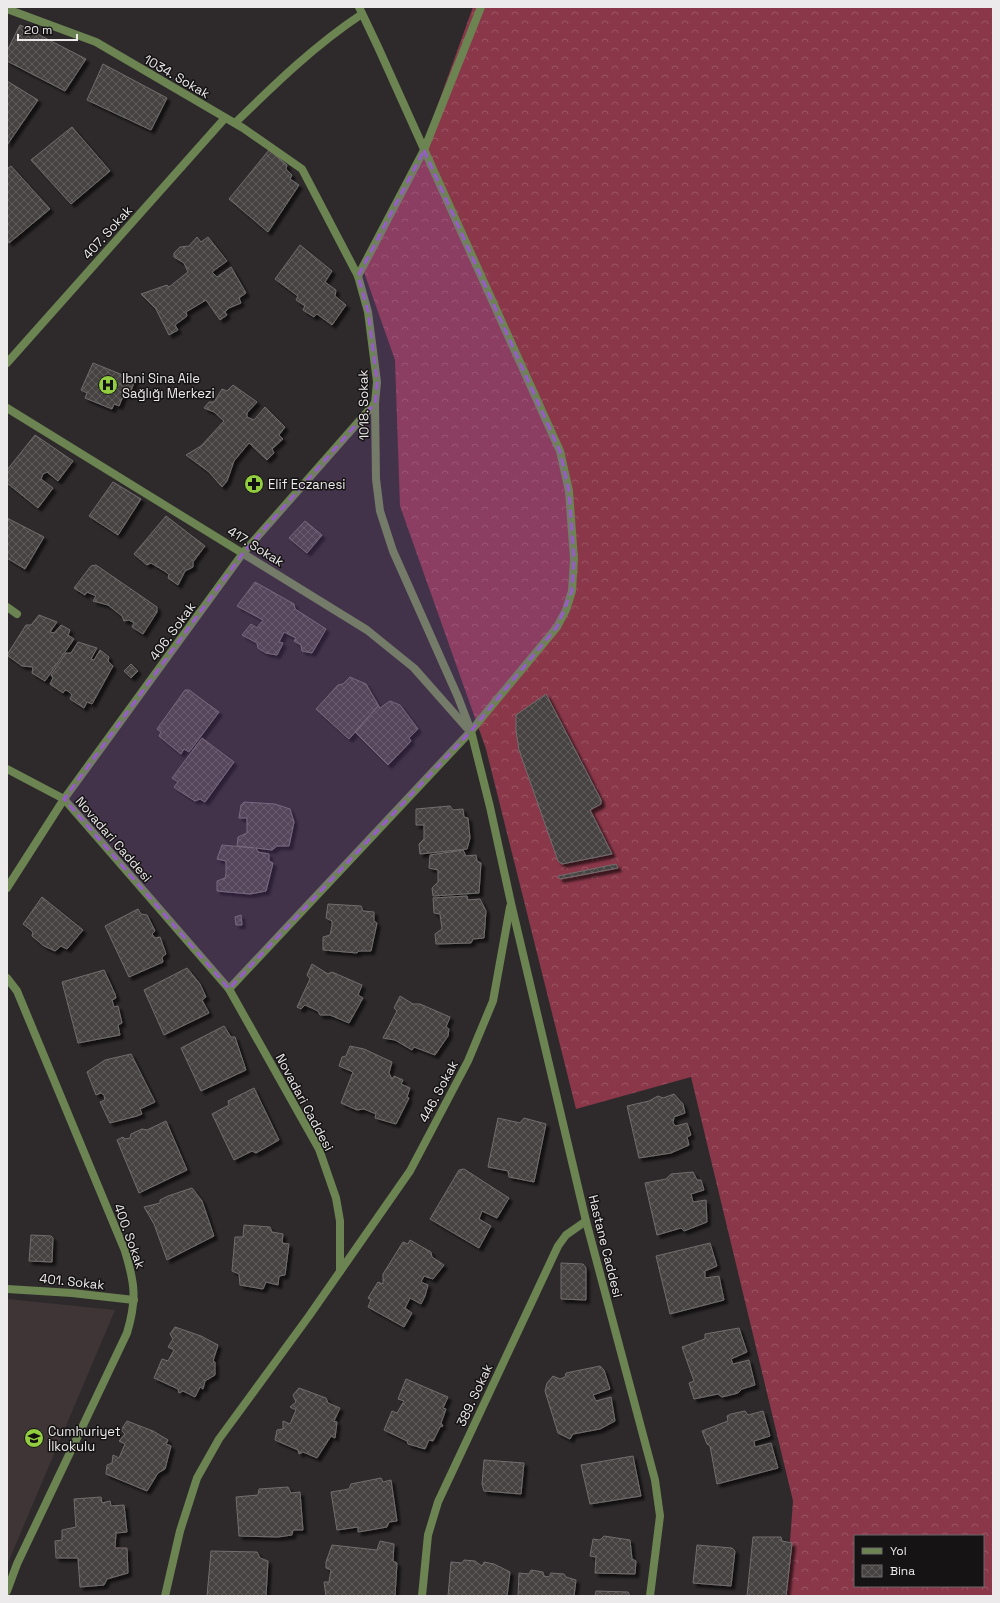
<svg xmlns="http://www.w3.org/2000/svg" width="1000" height="1603" font-family="'Space Grotesk',sans-serif">
<style>
.built{fill:#3f3536}
.forest{fill:url(#forest-crowns);fill-rule:evenodd}
.building{fill:url(#building-cross-hatch);stroke:#726d6e;filter:url(#shadow)}
.lines{fill:none;stroke-linecap:round;stroke-linejoin:round}
.street{stroke:#6c8452;stroke-width:8}
.marked{fill:#975cca;fill-opacity:0.2;stroke:#975cca;stroke-width:3;stroke-dasharray:8 5;stroke-linejoin:round}
.labels{text-anchor:middle;stroke-width:3;stroke-linejoin:round;paint-order:stroke}
.street-label{font-size:13px;fill:#eceaea;stroke:#151313}
.poi-label{font-size:13px;fill:#eceaea;stroke:#151313;text-anchor:start}
</style>
<defs>
<pattern id="forest-crowns" width="20" height="18" patternUnits="userSpaceOnUse"><rect width="20" height="18" fill="#8a3749"/><path d="M2 6a3 3 0 1 1 6 0M12 15a3 3 0 1 1 6 0" fill="none" stroke="#9b5463"/></pattern>
<pattern id="building-cross-hatch" width="8" height="8" patternUnits="userSpaceOnUse"><rect width="8" height="8" fill="#464242"/><path d="M0 0l8 8M0 8l8-8" fill="none" stroke="#615d5d"/></pattern>
<filter id="shadow"><feDropShadow dx="3.5" dy="3.5" stdDeviation="1" flood-color="#0009"/></filter>
</defs>
<rect width="100%" height="100%" fill="#2e2a2b"/>
<polygon class="built" points="7,1299 115,1310 7,1565"/>
<path class="forest" d="M473 7H993V1596H786L793 1501 691 1077 576 1109 486 749 400 506 395 360 364 272 411 179ZM855 1536H983V1586H855Z"/>
<g class="building">
<polygon points="20,25 86,59 65,91 7,61 7,51"/>
<polygon points="103,64 167,98 151,130 87,100"/>
<polygon points="7,81 38,100 7,145"/>
<polygon points="72,127 110,171 71,204 31,160"/>
<polygon points="269,150 287,165 286,169 292,175 290,179 299,185 268,232 229,199"/>
<polygon points="11,166 50,209 9,243 7,240 7,169"/>
<polygon points="197,237 201,242 208,237 227,261 212,272 217,277 231,267 246,293 239,298 241,303 229,308 225,312 227,315 220,320 206,300 186,312 187,316 175,325 178,330 169,335 156,309 141,294 167,285 169,287 188,272 184,263 174,257 174,253 180,247 189,246"/>
<polygon points="300,245 332,271 325,282 336,290 335,296 346,305 332,325 317,314 314,317 303,310 305,306 296,300 298,296 275,279"/>
<polygon points="93,363 135,380 129,396 124,394 119,406 114,404 112,409 85,398 87,393 81,390"/>
<polygon points="233,385 257,402 247,413 247,417 254,420 265,407 285,427 279,435 283,439 272,449 274,453 267,460 249,443 234,461 227,481 222,487 209,472 186,455 201,446 224,421 214,412 204,408 209,402 214,402 222,389 227,391"/>
<polygon points="35,435 73,461 58,481 47,472 43,474 41,479 53,488 38,508 7,483 7,470"/>
<polygon points="113,482 141,499 118,535 89,516"/>
<polygon points="166,516 205,546 193,562 193,567 185,571 178,585 168,578 169,575 166,572 151,563 147,565 134,554"/>
<polygon points="7,518 44,537 25,569 7,558"/>
<polygon points="305,521 322,535 307,553 289,538"/>
<polygon points="96,565 157,607 157,612 143,634 132,627 134,623 129,620 124,621 122,616 108,605 93,601 96,596 87,592 85,595 74,588 91,566"/>
<polygon points="255,582 294,604 295,609 326,629 312,653 302,651 301,645 294,641 296,638 284,632 279,642 283,643 277,655 266,653 258,648 257,643 242,635 251,624 257,628 263,620 237,606"/>
<polygon points="39,615 57,622 50,632 54,633 61,625 70,630 68,635 74,639 45,681 32,673 33,667 22,666 7,655 26,625 31,625"/>
<polygon points="78,642 97,648 91,659 94,660 100,650 109,657 108,661 113,666 92,704 87,702 84,708 70,699 72,695 68,691 65,690 63,693 50,684 53,678 51,675 66,653 71,653"/>
<polygon points="131,664 138,671 131,678 124,671"/>
<polygon points="350,677 366,684 380,708 390,701 400,705 418,729 409,738 411,741 388,765 355,732 378,706 349,739 316,709 338,685 343,684"/>
<polygon points="185,690 189,690 219,712 189,752 184,749 181,754 159,736 161,732 157,729"/>
<polygon points="546,694 601,800 601,804 590,810 612,854 562,864 558,861 519,750 516,731 516,715"/>
<polygon points="202,738 234,762 205,802 200,799 195,801 178,790 174,787 178,782 172,778"/>
<polygon points="244,802 275,804 290,809 294,822 289,846 277,846 272,850 256,848 258,852 269,854 269,861 273,863 266,891 250,894 217,891 217,881 225,878 226,874 226,861 217,859 222,845 254,848 237,846 238,837 247,833 247,818 239,818 241,805"/>
<polygon points="450,806 453,810 463,809 464,817 468,818 470,838 467,849 420,854 419,844 424,839 424,825 416,825 416,809"/>
<polygon points="463,850 466,856 476,855 477,861 481,863 479,893 433,896 432,888 438,882 438,870 429,868 430,855"/>
<polygon points="616,864 618,868 560,879 558,876"/>
<polygon points="467,896 468,900 480,899 486,911 484,938 473,939 471,943 436,944 435,934 442,929 440,914 434,913 433,898"/>
<polygon points="42,897 83,930 67,949 61,946 55,951 44,946 32,936 33,932 23,924"/>
<polygon points="328,904 361,906 363,911 374,912 374,921 377,923 371,951 359,951 357,953 323,950 323,937 330,935 332,926 332,921 326,918"/>
<polygon points="138,909 141,914 147,915 155,931 152,934 155,938 160,937 166,954 162,957 163,962 129,977 105,926"/>
<polygon points="241,915 242,925 236,925 235,917"/>
<polygon points="312,964 328,974 332,972 362,985 358,995 363,998 349,1023 330,1015 320,1015 318,1011 305,1005 301,1009 297,1007 310,979 307,975"/>
<polygon points="187,968 200,984 206,997 202,1000 209,1013 164,1035 144,990"/>
<polygon points="104,970 115,994 116,998 112,1000 114,1007 118,1006 122,1023 118,1025 120,1035 78,1043 62,982"/>
<polygon points="400,996 413,1004 420,1004 450,1017 446,1027 449,1029 448,1036 435,1055 414,1047 412,1050 395,1040 383,1038 397,1011 394,1008"/>
<polygon points="224,1026 231,1037 235,1037 246,1070 201,1091 181,1048"/>
<polygon points="350,1046 364,1049 392,1062 389,1073 392,1079 394,1076 403,1080 401,1084 410,1088 407,1097 409,1098 396,1124 375,1118 376,1114 364,1109 357,1110 341,1103 353,1072 339,1066 342,1057 346,1056"/>
<polygon points="131,1054 155,1102 140,1109 142,1114 137,1116 110,1123 100,1102 105,1100 104,1095 101,1093 96,1095 87,1072 105,1060"/>
<polygon points="254,1088 279,1140 256,1153 252,1151 234,1160 212,1114 229,1105 228,1101"/>
<polygon points="674,1094 683,1104 685,1113 674,1117 673,1123 676,1126 687,1123 691,1135 687,1137 689,1145 671,1153 639,1158 627,1106 649,1101 658,1096 663,1098"/>
<polygon points="498,1118 520,1123 524,1118 546,1124 534,1182 509,1177 508,1171 488,1167"/>
<polygon points="166,1121 187,1170 139,1193 117,1140 123,1137 125,1139 130,1138 131,1134 142,1129 147,1130"/>
<polygon points="464,1169 509,1198 497,1218 482,1211 479,1219 491,1226 479,1248 430,1219 459,1170"/>
<polygon points="693,1172 697,1180 701,1180 704,1190 691,1194 693,1202 706,1200 707,1222 684,1231 681,1228 657,1235 645,1183 666,1179 671,1174"/>
<polygon points="192,1188 202,1201 214,1236 167,1260 154,1224 144,1207 160,1203 160,1200 168,1196"/>
<polygon points="244,1225 270,1227 272,1232 283,1234 282,1243 289,1244 285,1275 279,1276 278,1285 266,1282 263,1289 240,1285 239,1274 232,1271 235,1237 243,1237"/>
<polygon points="31,1235 51,1236 53,1238 52,1262 29,1261"/>
<polygon points="410,1240 431,1252 432,1257 444,1265 433,1279 424,1276 421,1282 428,1285 425,1296 421,1304 410,1298 405,1308 412,1313 404,1327 368,1307 371,1300 368,1298 378,1282 383,1284 383,1274 403,1242 408,1244"/>
<polygon points="710,1243 717,1266 705,1271 705,1278 719,1276 724,1300 670,1314 656,1256"/>
<polygon points="561,1263 583,1264 586,1268 586,1300 561,1299"/>
<polygon points="175,1327 201,1336 218,1345 213,1361 215,1362 215,1375 205,1381 203,1389 200,1387 195,1397 183,1391 179,1393 178,1389 154,1378 162,1359 168,1361 174,1350 168,1347 173,1339 170,1334"/>
<polygon points="739,1328 747,1352 731,1359 733,1364 749,1360 755,1385 742,1389 738,1393 722,1397 718,1394 694,1399 689,1383 694,1381 682,1347 705,1339 705,1334"/>
<polygon points="600,1366 604,1370 610,1389 593,1395 596,1401 611,1397 615,1421 600,1429 573,1434 570,1439 558,1433 545,1391 547,1383 553,1376 560,1379 565,1377 566,1373"/>
<polygon points="406,1379 448,1397 443,1408 446,1409 441,1423 443,1426 440,1427 433,1441 429,1440 425,1449 408,1444 407,1441 384,1430 392,1411 397,1413 404,1401 398,1399"/>
<polygon points="299,1388 326,1398 328,1403 340,1408 334,1421 337,1422 335,1438 331,1436 317,1458 303,1452 299,1454 298,1450 275,1440 277,1430 283,1429 283,1421 290,1424 296,1410 290,1407 296,1402 293,1395"/>
<polygon points="745,1411 748,1415 763,1411 770,1436 754,1441 755,1447 771,1443 778,1468 717,1484 710,1446 707,1444 702,1431 728,1421 727,1416 731,1414"/>
<polygon points="127,1421 153,1431 168,1440 166,1444 171,1446 165,1469 158,1473 147,1491 106,1474 107,1465 112,1463 113,1455 119,1458 125,1444 119,1441 125,1434 121,1430"/>
<polygon points="633,1456 641,1496 590,1504 581,1465"/>
<polygon points="484,1460 524,1463 521,1494 484,1491 482,1484"/>
<polygon points="381,1478 383,1482 391,1480 397,1521 389,1522 387,1527 370,1530 358,1532 358,1527 337,1530 331,1492 349,1489 351,1484"/>
<polygon points="288,1487 291,1493 300,1492 303,1530 293,1530 292,1535 278,1537 239,1536 236,1497 258,1495 259,1489"/>
<polygon points="101,1497 102,1503 110,1501 111,1506 124,1505 127,1532 116,1533 115,1548 127,1548 128,1573 107,1579 104,1585 80,1587 78,1558 56,1558 55,1541 62,1540 62,1530 76,1527 74,1499"/>
<polygon points="604,1536 630,1540 632,1559 636,1561 635,1574 595,1573 596,1557 590,1556 593,1539 600,1540"/>
<polygon points="753,1537 781,1537 782,1541 792,1543 786,1596 747,1596"/>
<polygon points="380,1541 394,1544 393,1561 397,1563 395,1596 326,1596 324,1582 329,1582 331,1570 326,1568 326,1562 332,1545 377,1550"/>
<polygon points="697,1545 732,1548 735,1551 731,1586 693,1583"/>
<polygon points="211,1551 257,1552 260,1558 268,1561 266,1596 207,1596"/>
<polygon points="464,1560 475,1561 482,1566 484,1562 494,1564 510,1572 507,1596 448,1596 451,1562 462,1563"/>
<polygon points="531,1570 543,1572 544,1576 549,1577 551,1573 564,1574 566,1577 576,1580 574,1596 518,1596 519,1573 529,1574"/>
<polygon points="596,1591 628,1592 630,1596 595,1596"/>
</g>
<g class="lines">
<g class="street">
<polyline points="7,9 96,42 243,128 302,169 358,276 368,312 377,382 375,403 376,479 380,511 393,551 458,697 471,731 490,807 511,903 586,1221 655,1480 660,1516 650,1596"/>
<path d="M235 123C275 84 315 45 362 14"/>
<polyline points="358,276 424,150 481,7"/>
<polyline points="7,363 225,118"/>
<polyline points="7,408 367,630 414,668 467,728"/>
<polyline points="7,607 17,614"/>
<polyline points="7,769 64,799 229,989 319,1149 336,1198 340,1221 340,1271"/>
<polyline points="7,888 64,799 243,553 375,403"/>
<path d="M7 978 17 991 125 1251C135 1284 137 1299 127 1333L17 1564 7 1591"/>
<polyline points="229,989 471,731 557,627 566,610 572,591 574,559 569,491 560,451 378,47 359,7"/>
<polyline points="7,1289 72,1293 134,1300"/>
<polyline points="165,1596 180,1531 197,1478 219,1439 309,1316 410,1171 468,1061 493,1001 510,907"/>
<polyline points="422,1596 428,1535 438,1502 558,1246 566,1235 586,1221"/>
</g>
</g>
<path class="marked" d="M424 150 560 451 569 491 574 559 572 591 557 627 471 731 229 989 64 799 243 553 375 403 377 382 368 312 358 276Z"/>
<defs>
<symbol id="hospital-disc" viewBox="-11 -11 22 22"><circle r="9.5" fill="#92cd3f" stroke="#151313"/><path d="M-5-5h3v3.5h4V-5h3V5h-3V1.5h-4V5h-3Z" fill="#111"/></symbol>
<symbol id="pharmacy-disc" viewBox="-11 -11 22 22"><circle r="9.5" fill="#92cd3f" stroke="#151313"/><path d="M-2-6h4v4h4v4h-4v4h-4v-4h-4v-4h4Z" fill="#111"/></symbol>
<symbol id="school-disc" viewBox="-11 -11 22 22"><circle r="9.5" fill="#92cd3f" stroke="#151313"/><path d="M0-5L7-2L0 1L-7-2ZM-4 1L0 2.5L4 1V4Q0 6-4 4Z" fill="#111"/></symbol>
</defs>
<g fill-rule="evenodd">
<use href="#hospital-disc" x="97" y="374" width="22" height="22"/>
<use href="#pharmacy-disc" x="243" y="473" width="22" height="22"/>
<use href="#school-disc" x="23" y="1427" width="22" height="22"/>
</g>
<g class="labels">
<g class="street-label">
<text transform="translate(177 76) rotate(30)" y="5">1034. Sokak</text>
<text transform="translate(107 232) rotate(-48)" y="5">407. Sokak</text>
<text transform="translate(363 405) rotate(-91)" y="5">1018. Sokak</text>
<text transform="translate(256 546) rotate(32)" y="5">417. Sokak</text>
<text transform="translate(172 631) rotate(-54)" y="5">406. Sokak</text>
<text transform="translate(114 839) rotate(49)" y="5">Novadari Caddesi</text>
<text transform="translate(438 1091) rotate(-62)" y="5">446. Sokak</text>
<text transform="translate(305 1102) rotate(62)" y="5">Novadari Caddesi</text>
<text transform="translate(130 1236) rotate(70)" y="5">400. Sokak</text>
<text transform="translate(606 1246) rotate(76)" y="5">Hastane Caddesi</text>
<text transform="translate(72 1281) rotate(6)" y="5">401. Sokak</text>
<text transform="translate(474 1395) rotate(-65)" y="5">389. Sokak</text>
</g>
<g class="poi-label">
<text x="122" y="383">Ibni Sina Aile<tspan x="122" dy="15">Sağlığı Merkezi</tspan></text>
<text x="268" y="489">Elif Eczanesi</text>
<text x="48" y="1436">Cumhuriyet<tspan x="48" dy="15">İlkokulu</tspan></text>
</g>
</g>
<rect width="1000" height="1603" fill="none" stroke="#eceaea" stroke-width="16"/>
<rect x="854" y="1535" width="130" height="52" fill="#151313" stroke="#6b6969"/>
<rect x="862" y="1548" width="20" height="6" fill="#6c8452" stroke="#6b6969"/>
<text x="890" y="1555" font-size="12" fill="#eceaea">Yol</text>
<rect x="862" y="1565" width="20" height="12" fill="url(#building-cross-hatch)" stroke="#6b6969"/>
<text x="890" y="1575" font-size="12" fill="#eceaea">Bina</text>
<path d="M18 34v6h59v-6" fill="none" stroke="#eceaea" stroke-width="2"/>
<text x="24" y="34" font-size="12" fill="#eceaea" stroke="#151313" stroke-width="3" paint-order="stroke">20 m</text>
</svg>
